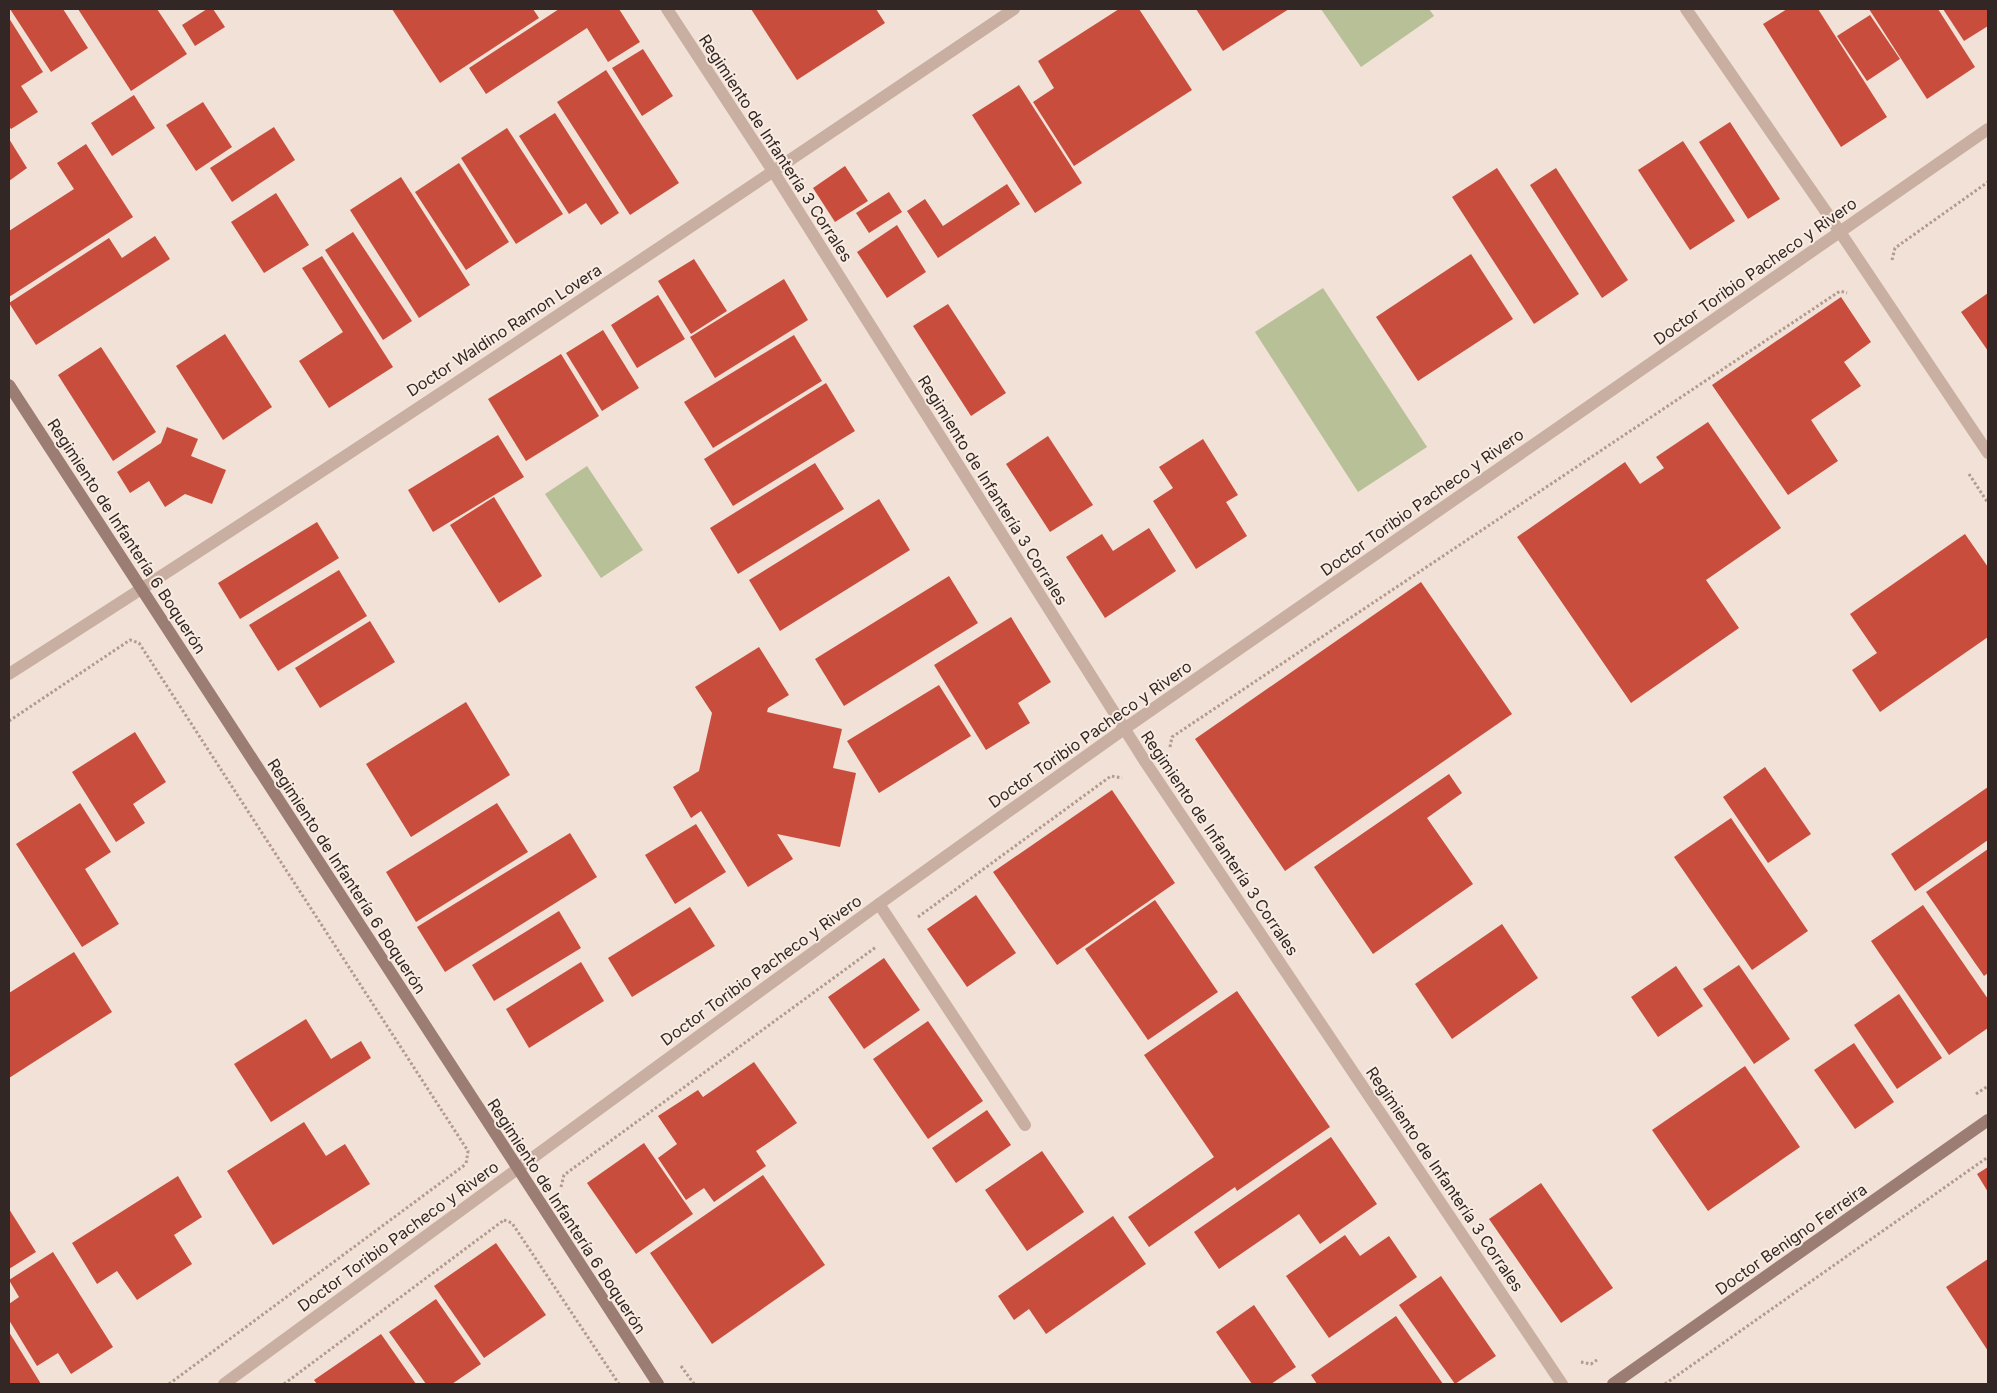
<svg xmlns="http://www.w3.org/2000/svg" width="1997" height="1393" font-family="Inter,sans-serif">
<style>
.green{fill:#b7c096}
.building{fill:#c84d3d}
.lines{fill:none;stroke-linecap:round;stroke-linejoin:round}
.path{stroke:#b4998d;stroke-width:3;stroke-dasharray:2.5 2.5;stroke-linecap:butt}
.street{stroke:#c9afa2;stroke-width:12}
.secondary{stroke:#9c7d74;stroke-width:12}
.labels{text-anchor:middle;stroke-width:4;stroke-linejoin:round;paint-order:stroke}
.street-label{font-size:16px;fill:#332725;stroke:#f9ece2}
</style>
<rect width="100%" height="100%" fill="#f1e1d6"/>
<g class="green">
<polygon points="1321,9 1429,9 1434,16 1361,67"/>
<polygon points="1323,288 1427,447 1358,492 1255,332"/>
<polygon points="587,466 643,550 601,578 545,494"/>
</g>
<g class="building">
<polygon points="10,9 63,9 88,48 51,72"/>
<polygon points="78,9 157,9 187,54 131,91"/>
<polygon points="207,9 213,9 225,27 195,46 182,25"/>
<polygon points="392,9 533,9 539,18 440,83"/>
<polygon points="559,9 619,9 640,42 608,62 587,28 486,94 469,68"/>
<polygon points="751,9 876,9 885,23 797,80"/>
<polygon points="1119,9 1139,9 1192,90 1074,166 1033,102 1054,88 1038,61"/>
<polygon points="1196,9 1289,9 1223,51"/>
<polygon points="1787,9 1818,9 1887,117 1841,147 1763,24"/>
<polygon points="1869,9 1938,9 1975,67 1927,99"/>
<polygon points="1943,9 1988,9 1988,26 1964,41"/>
<polygon points="1870,15 1900,59 1867,81 1837,36"/>
<polygon points="9,18 43,72 21,86 38,112 11,129 9,126"/>
<polygon points="643,49 673,96 642,116 612,68"/>
<polygon points="606,70 679,183 630,215 557,102"/>
<polygon points="1019,85 1082,183 1035,213 972,115"/>
<polygon points="134,95 155,128 112,156 91,123"/>
<polygon points="203,102 232,147 196,171 166,125"/>
<polygon points="555,113 619,213 601,225 586,203 569,214 519,136"/>
<polygon points="1730,122 1780,199 1748,219 1699,142"/>
<polygon points="274,127 295,160 232,202 210,168"/>
<polygon points="507,128 563,214 516,244 461,158"/>
<polygon points="9,139 27,168 9,181"/>
<polygon points="1683,141 1735,221 1690,250 1638,170"/>
<polygon points="86,144 133,217 9,297 9,231 74,189 57,163"/>
<polygon points="459,163 509,242 466,270 415,192"/>
<polygon points="845,166 868,201 835,222 813,188"/>
<polygon points="1497,168 1579,294 1534,324 1452,197"/>
<polygon points="1556,168 1628,280 1602,298 1530,185"/>
<polygon points="401,177 470,285 419,318 350,210"/>
<polygon points="1007,184 1020,204 938,258 907,211 925,199 943,226"/>
<polygon points="889,192 902,212 869,233 856,213"/>
<polygon points="276,193 309,245 264,273 231,222"/>
<polygon points="897,225 926,272 887,298 857,252"/>
<polygon points="353,232 412,321 383,340 325,250"/>
<polygon points="155,236 170,259 36,345 9,303 109,238 122,258"/>
<polygon points="1471,254 1513,319 1418,381 1376,317"/>
<polygon points="322,256 393,367 329,408 299,361 343,332 302,268"/>
<polygon points="694,259 727,311 691,334 658,281"/>
<polygon points="784,279 808,320 715,378 690,337"/>
<polygon points="1988,293 1988,351 1961,312"/>
<polygon points="658,295 685,339 637,368 611,325"/>
<polygon points="1841,297 1871,342 1844,362 1861,386 1811,420 1838,461 1788,495 1712,385"/>
<polygon points="948,304 1006,393 971,416 913,326"/>
<polygon points="603,330 639,388 602,411 566,353"/>
<polygon points="225,334 272,407 223,440 176,366"/>
<polygon points="794,335 822,381 713,448 684,402"/>
<polygon points="101,347 156,432 113,461 58,375"/>
<polygon points="561,354 599,416 526,461 488,399"/>
<polygon points="826,383 855,431 733,506 704,459"/>
<polygon points="1708,422 1781,528 1706,580 1739,628 1631,703 1517,537 1625,462 1640,484 1664,468 1656,457"/>
<polygon points="167,427 198,439 191,456 226,470 212,504 185,494 165,507 149,481 130,493 117,472 161,443"/>
<polygon points="498,435 524,477 433,532 408,490"/>
<polygon points="1048,436 1093,505 1050,532 1006,464"/>
<polygon points="1203,439 1238,495 1226,502 1247,536 1196,569 1153,501 1173,488 1159,467"/>
<polygon points="815,463 844,509 738,574 710,528"/>
<polygon points="494,497 542,576 499,603 450,525"/>
<polygon points="879,499 910,550 780,631 749,580"/>
<polygon points="317,522 339,558 240,619 218,583"/>
<polygon points="1149,528 1176,571 1105,618 1066,557 1102,534 1113,551"/>
<polygon points="1965,534 1988,567 1988,637 1880,712 1852,670 1877,653 1850,614"/>
<polygon points="339,570 367,616 278,671 249,625"/>
<polygon points="949,576 978,623 844,706 815,659"/>
<polygon points="1421,582 1512,714 1285,871 1195,739"/>
<polygon points="1011,617 1051,682 1018,703 1030,723 986,750 934,665"/>
<polygon points="370,621 395,662 320,708 295,668"/>
<polygon points="759,647 789,695 768,708 767,712 842,729 833,768 856,773 840,847 777,834 793,859 748,887 701,811 691,818 673,787 699,771 712,713 695,687"/>
<polygon points="939,685 971,736 879,793 847,741"/>
<polygon points="466,702 510,775 411,837 366,764"/>
<polygon points="135,732 166,782 133,804 145,823 116,842 72,772"/>
<polygon points="1765,767 1811,834 1768,863 1723,797"/>
<polygon points="1449,774 1462,793 1427,818 1473,884 1373,954 1314,867"/>
<polygon points="1988,787 1988,840 1915,891 1891,854"/>
<polygon points="1112,790 1175,883 1057,965 993,872"/>
<polygon points="80,803 111,852 85,869 119,924 82,947 16,844"/>
<polygon points="497,803 528,852 416,922 386,872"/>
<polygon points="1731,818 1808,931 1752,970 1674,857"/>
<polygon points="696,824 726,872 675,904 645,855"/>
<polygon points="570,833 597,877 445,972 417,927"/>
<polygon points="1988,849 1988,973 1984,976 1926,892"/>
<polygon points="976,895 1016,953 967,987 927,929"/>
<polygon points="1155,900 1218,992 1148,1040 1085,949"/>
<polygon points="1923,905 1988,999 1988,1028 1949,1055 1871,941"/>
<polygon points="690,907 715,946 632,997 608,958"/>
<polygon points="559,911 581,948 494,1001 472,965"/>
<polygon points="1502,924 1538,978 1452,1039 1415,984"/>
<polygon points="74,952 112,1012 9,1078 9,993"/>
<polygon points="884,958 920,1010 864,1049 828,997"/>
<polygon points="581,962 604,1001 529,1048 506,1009"/>
<polygon points="1739,965 1790,1039 1754,1064 1703,989"/>
<polygon points="1676,966 1703,1006 1658,1037 1631,997"/>
<polygon points="1237,991 1330,1127 1237,1191 1235,1187 1149,1247 1128,1217 1214,1157 1144,1055"/>
<polygon points="1899,994 1942,1058 1897,1089 1854,1025"/>
<polygon points="306,1019 331,1059 361,1041 371,1058 271,1122 234,1064"/>
<polygon points="928,1021 983,1101 928,1139 873,1059"/>
<polygon points="1854,1043 1894,1102 1855,1129 1814,1070"/>
<polygon points="754,1062 797,1123 756,1151 766,1166 714,1202 704,1188 686,1200 658,1158 677,1144 658,1116 698,1090 703,1097"/>
<polygon points="1745,1066 1800,1147 1708,1211 1652,1130"/>
<polygon points="987,1110 1011,1145 956,1183 932,1148"/>
<polygon points="304,1122 326,1156 345,1144 370,1184 273,1245 227,1171"/>
<polygon points="1331,1137 1377,1204 1320,1244 1299,1214 1219,1269 1194,1232"/>
<polygon points="644,1143 693,1214 636,1254 587,1183"/>
<polygon points="1042,1151 1084,1212 1027,1251 985,1190"/>
<polygon points="1988,1167 1988,1192 1977,1174"/>
<polygon points="763,1175 825,1265 712,1344 650,1253"/>
<polygon points="178,1176 202,1217 174,1235 192,1264 137,1300 117,1271 97,1284 72,1243"/>
<polygon points="1541,1183 1613,1288 1561,1323 1489,1219"/>
<polygon points="9,1209 36,1252 9,1269"/>
<polygon points="1113,1216 1146,1264 1046,1334 1029,1309 1014,1320 998,1296"/>
<polygon points="1345,1235 1360,1256 1389,1236 1417,1277 1329,1338 1286,1276"/>
<polygon points="496,1243 546,1315 484,1358 434,1286"/>
<polygon points="53,1252 113,1347 71,1374 58,1353 37,1366 9,1320 9,1304 19,1297 9,1280"/>
<polygon points="1988,1259 1988,1351 1946,1287"/>
<polygon points="1441,1276 1496,1356 1455,1384 1399,1305"/>
<polygon points="436,1299 481,1364 452,1384 426,1384 389,1332"/>
<polygon points="1254,1305 1296,1367 1271,1384 1252,1384 1216,1332"/>
<polygon points="1396,1316 1443,1384 1317,1384 1311,1375"/>
<polygon points="9,1332 41,1384 9,1384"/>
<polygon points="381,1334 416,1384 317,1384 314,1380"/>
</g>
<g class="lines">
<g class="path">
<polyline points="1892,260 1895,248 1988,182"/>
<polyline points="1969,474 1988,503"/>
<polyline points="9,721 130,640 139,643 468,1151 466,1164"/>
<polyline points="1170,747 1172,737 1840,291 1847,293"/>
<polyline points="918,917 1111,776 1122,778"/>
<polyline points="1976,1094 1988,1086"/>
<polyline points="561,1187 564,1175 876,947"/>
<polyline points="504,1220 512,1223 619,1384"/>
<polyline points="1581,1362 1591,1364 1597,1360"/>
<polyline points="681,1366 694,1384"/>
<polyline points="169,1384 466,1164"/>
<polyline points="284,1384 504,1220"/>
<polyline points="1665,1384 1988,1157"/>
</g>
<g class="street">
<polyline points="667,9 773,171 1146,763 1562,1384"/>
<polyline points="1686,9 1840,232 1988,453"/>
<path d="M9 674C347 458 681 234 1014 9"/>
<polyline points="879,904 1025,1125"/>
<polyline points="224,1384 879,904 1124,729 1988,129"/>
</g>
<g class="secondary">
<path d="M9 385C227 717 439 1052 658 1384"/>
<polyline points="1613,1384 1988,1120"/>
</g>
</g>
<g class="labels">
<g class="street-label">
<text transform="translate(776 148) rotate(57)" y="6">Regimiento de Infantería 3 Corrales</text>
<text transform="translate(1755 271) rotate(-35)" y="6">Doctor Toribio Pacheco y Rivero</text>
<text transform="translate(504 330) rotate(-33)" y="6">Doctor Waldino Ramon Lovera</text>
<text transform="translate(993 490) rotate(58)" y="6">Regimiento de Infantería 3 Corrales</text>
<text transform="translate(1422 502) rotate(-35)" y="6">Doctor Toribio Pacheco y Rivero</text>
<text transform="translate(127 536) rotate(57)" y="6">Regimiento de Infantería 6 Boquerón</text>
<text transform="translate(1090 734) rotate(-35)" y="6">Doctor Toribio Pacheco y Rivero</text>
<text transform="translate(1220 843) rotate(56)" y="6">Regimiento de Infantería 3 Corrales</text>
<text transform="translate(347 876) rotate(57)" y="6">Regimiento de Infantería 6 Boquerón</text>
<text transform="translate(761 970) rotate(-36)" y="6">Doctor Toribio Pacheco y Rivero</text>
<text transform="translate(1445 1179) rotate(56)" y="6">Regimiento de Infantería 3 Corrales</text>
<text transform="translate(567 1216) rotate(57)" y="6">Regimiento de Infantería 6 Boquerón</text>
<text transform="translate(398 1236) rotate(-36)" y="6">Doctor Toribio Pacheco y Rivero</text>
<text transform="translate(1791 1239) rotate(-35)" y="6">Doctor Benigno Ferreira</text>
</g>
</g>
<rect width="1997" height="1393" fill="none" stroke="#332725" stroke-width="20"/>
</svg>
